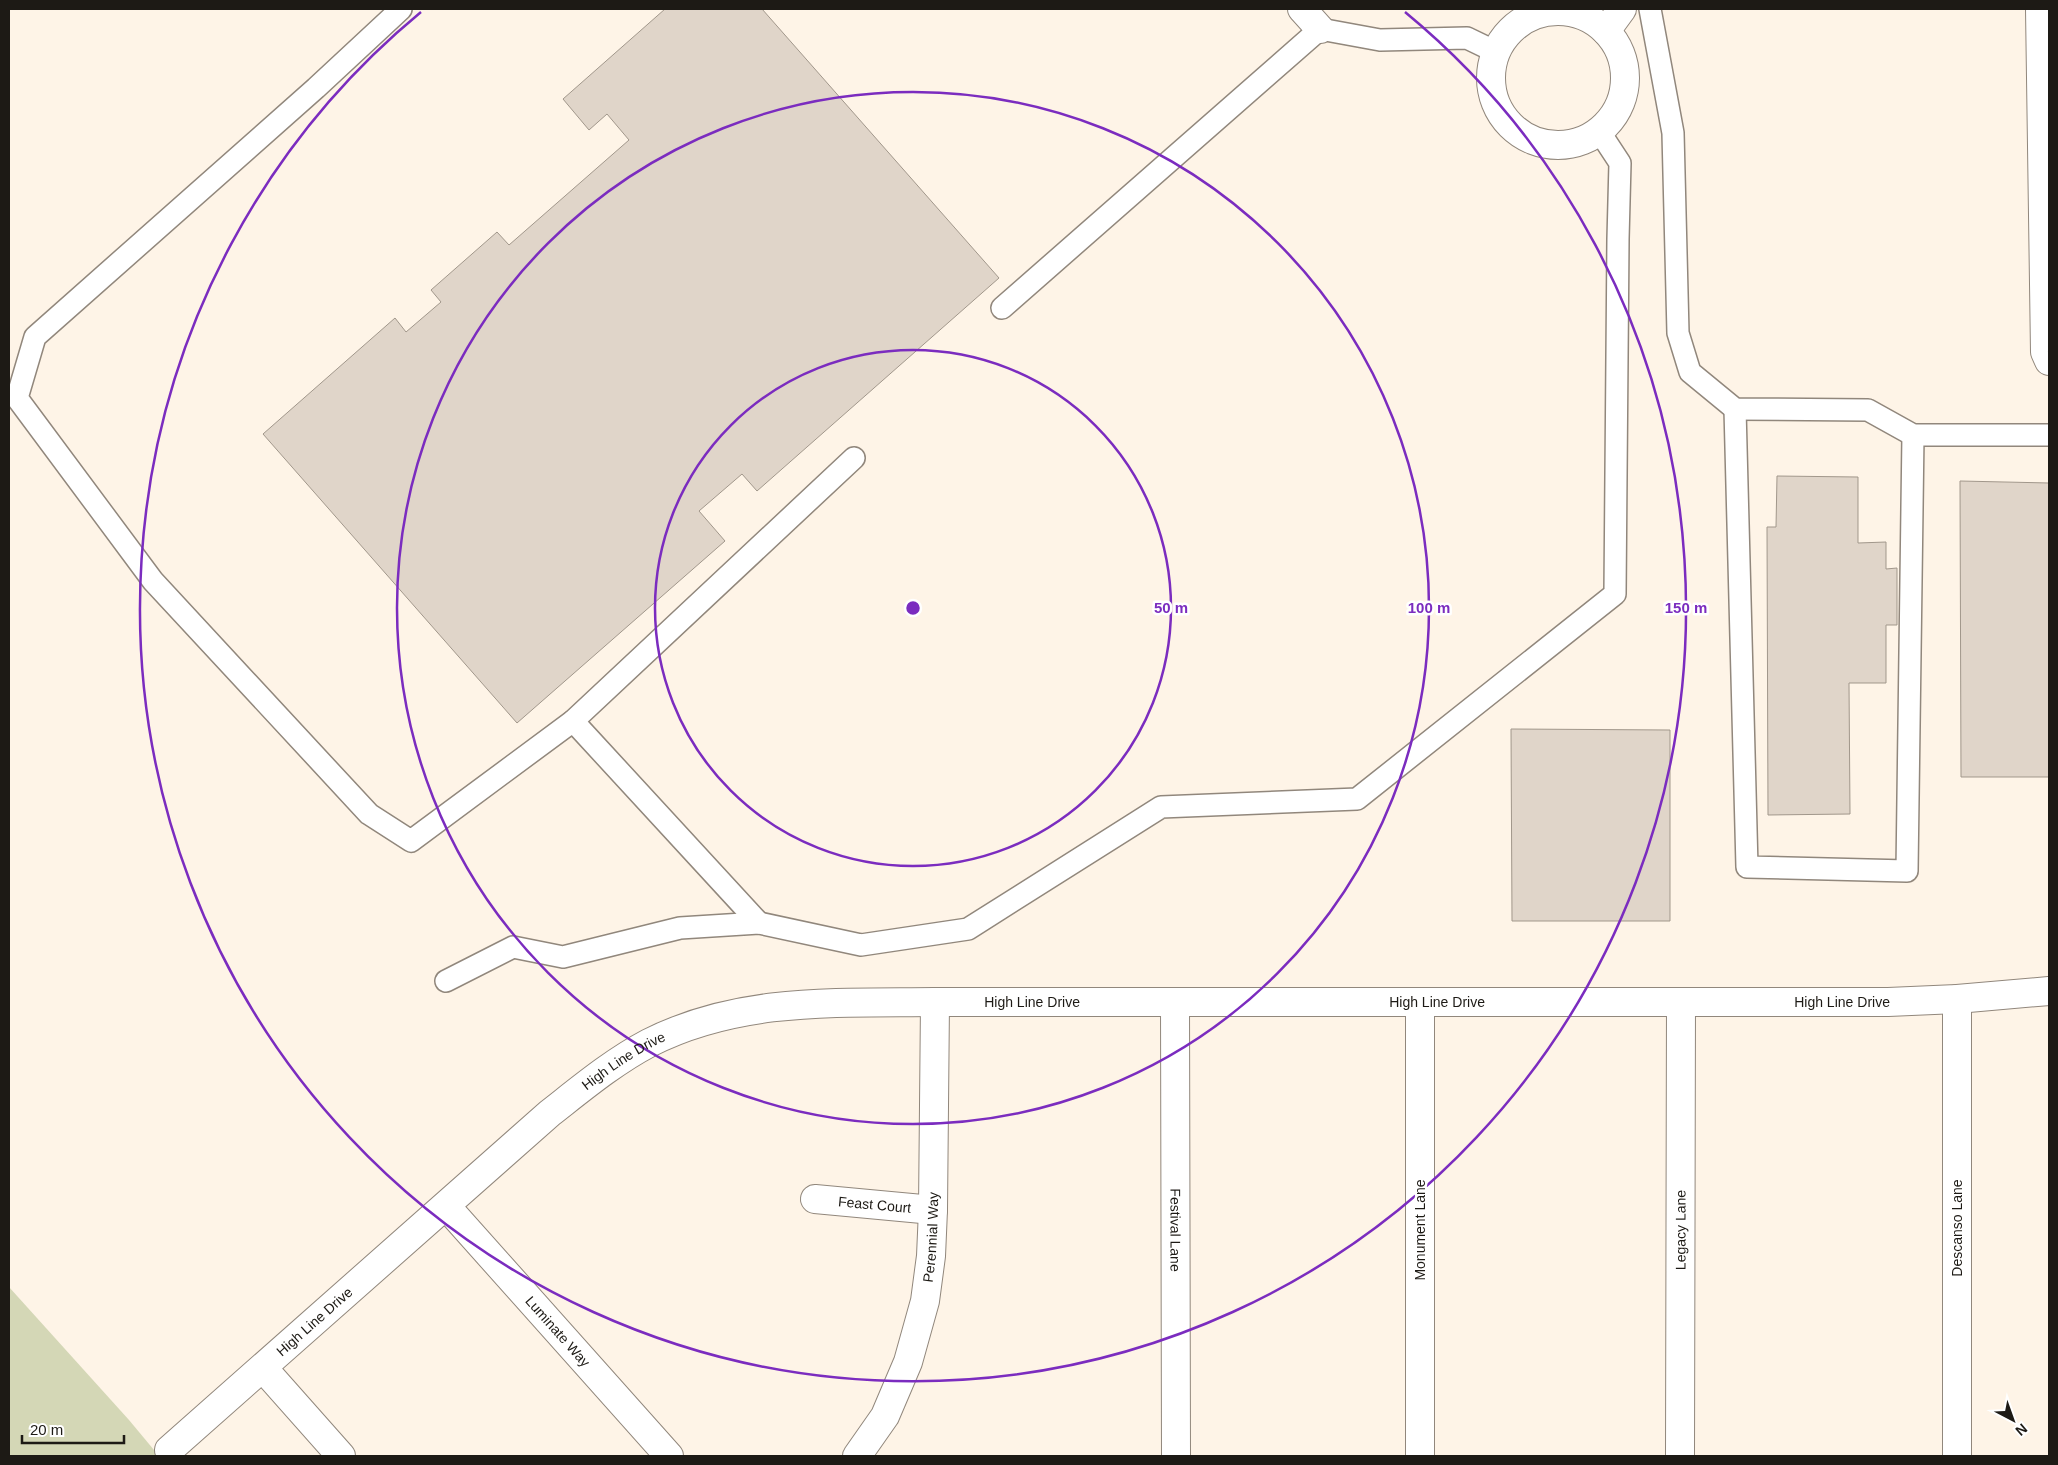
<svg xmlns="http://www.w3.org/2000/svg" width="2058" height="1465" font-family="Arial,sans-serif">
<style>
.green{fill:#d4d7b6}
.building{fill:#e0d5c9;stroke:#a1978b}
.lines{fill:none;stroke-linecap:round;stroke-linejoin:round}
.lane-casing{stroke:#91877c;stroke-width:24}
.street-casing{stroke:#91877c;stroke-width:30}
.lane{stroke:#fff;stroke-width:21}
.street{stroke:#fff;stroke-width:28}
.ring{fill:none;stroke:#7b2cbf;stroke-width:2.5}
.labels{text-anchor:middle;stroke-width:5;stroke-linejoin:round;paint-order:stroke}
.street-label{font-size:14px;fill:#1d1a15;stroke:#fff}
.centre{fill:#7b2cbf;stroke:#fff;stroke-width:2.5}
.ring-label{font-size:15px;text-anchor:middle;font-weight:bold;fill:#7b2cbf;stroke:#fff;stroke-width:5;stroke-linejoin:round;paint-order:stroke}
</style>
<rect width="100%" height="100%" fill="#fef4e7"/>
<polygon class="green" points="9,1287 129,1420 159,1456 9,1456"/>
<g class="building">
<polygon points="665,9 762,9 999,278 757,491 742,474 699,511 725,541 517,723 263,434 395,318 406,332 441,302 431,290 497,232 509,245 629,140 607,114 589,130 563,99"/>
<polygon points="1777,476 1858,477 1858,543 1886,542 1886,569 1897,568 1897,625 1886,625 1886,683 1849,683 1850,814 1768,815 1767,527 1776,527"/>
<polygon points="1960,481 2049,483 2049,777 1961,777"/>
<polygon points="1511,729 1670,730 1670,921 1512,921"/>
</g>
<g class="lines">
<defs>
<g id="lane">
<polyline points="401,9 316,88 35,337 17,398 153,581 369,814 411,841 573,721 759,923"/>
<polyline points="1535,9 1536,15"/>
<polyline points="1650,9 1673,133 1678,333 1690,372 1735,409 1868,410 1913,435 2049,435"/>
<polyline points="1002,308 1320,29 1380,40 1467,38 1496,52"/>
<polyline points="1735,409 1747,867 1907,871 1913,435"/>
<polyline points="573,721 854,458"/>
<polyline points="446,981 513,947 563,957 680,928 759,923 861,945 968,929 1161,807 1357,799 1615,594 1618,239 1620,163 1599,131"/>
</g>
<g id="street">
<polyline points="1302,9 1320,29"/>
<polyline points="2040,9 2045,352 2049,361"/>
<circle cx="1558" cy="78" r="67"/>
<polyline points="1606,31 1622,9"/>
<polyline points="1957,999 1957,1456"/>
<path id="s1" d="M1175 1002 1176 1456"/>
<polyline points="1420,1003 1420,1456"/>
<path id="s2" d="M815 1199 933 1210"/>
<path id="s3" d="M446 1206 669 1456"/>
<polyline points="263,1368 341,1456"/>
<path id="s4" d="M169 1450 550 1113C582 1088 613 1062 649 1043 739 997 838 1003 935 1002H1888L1957 999 2049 991"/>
<path id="s5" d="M857 1456 885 1416 908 1362 925 1301 931 1256 933 1210 935 1002"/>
<path id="s6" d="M1680 1456 1681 1003"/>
</g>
</defs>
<use href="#lane" class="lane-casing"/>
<use href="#street" class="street-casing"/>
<use href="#lane" class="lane"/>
<use href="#street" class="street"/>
</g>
<g class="ring">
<circle cx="913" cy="608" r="258"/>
<circle cx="913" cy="608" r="516"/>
<path d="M1405 12A773 773 0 1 1 421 12"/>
</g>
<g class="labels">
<g class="street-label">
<text dy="5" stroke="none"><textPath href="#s4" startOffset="1019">High Line Drive</textPath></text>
<text dy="5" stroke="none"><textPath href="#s4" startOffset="1829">High Line Drive</textPath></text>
<text dy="5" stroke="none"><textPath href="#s4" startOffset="1424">High Line Drive</textPath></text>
<text dy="5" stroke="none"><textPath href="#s4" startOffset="599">High Line Drive</textPath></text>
<text dy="5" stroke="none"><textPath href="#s2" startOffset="60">Feast Court</textPath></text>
<text transform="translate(1957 1228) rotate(-90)" y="5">Descanso Lane</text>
<text dy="5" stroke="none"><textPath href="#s1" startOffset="228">Festival Lane</textPath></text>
<text transform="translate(1420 1230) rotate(-90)" y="5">Monument Lane</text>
<text dy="5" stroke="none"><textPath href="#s6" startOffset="226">Legacy Lane</textPath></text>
<text dy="5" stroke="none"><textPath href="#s5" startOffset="235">Perennial Way</textPath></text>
<text dy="5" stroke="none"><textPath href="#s4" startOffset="194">High Line Drive</textPath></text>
<text dy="5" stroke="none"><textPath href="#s3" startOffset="168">Luminate Way</textPath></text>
</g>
</g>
<circle cx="913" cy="608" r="8" class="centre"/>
<g class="ring-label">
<text x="1171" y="613">50 m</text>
<text x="1429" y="613">100 m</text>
<text x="1686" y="613">150 m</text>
</g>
<rect width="2058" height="1465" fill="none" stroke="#1d1a15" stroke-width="20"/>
<g transform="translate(2013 1420) rotate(139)" stroke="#ffffff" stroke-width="4" paint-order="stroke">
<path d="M0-4L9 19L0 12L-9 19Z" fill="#1d1a15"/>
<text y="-8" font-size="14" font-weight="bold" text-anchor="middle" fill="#1d1a15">N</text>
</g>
<path d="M22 1435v8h102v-8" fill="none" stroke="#1d1a15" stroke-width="2.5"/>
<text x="30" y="1435" font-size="15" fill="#1d1a15" stroke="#ffffff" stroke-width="4" paint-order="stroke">20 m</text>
</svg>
